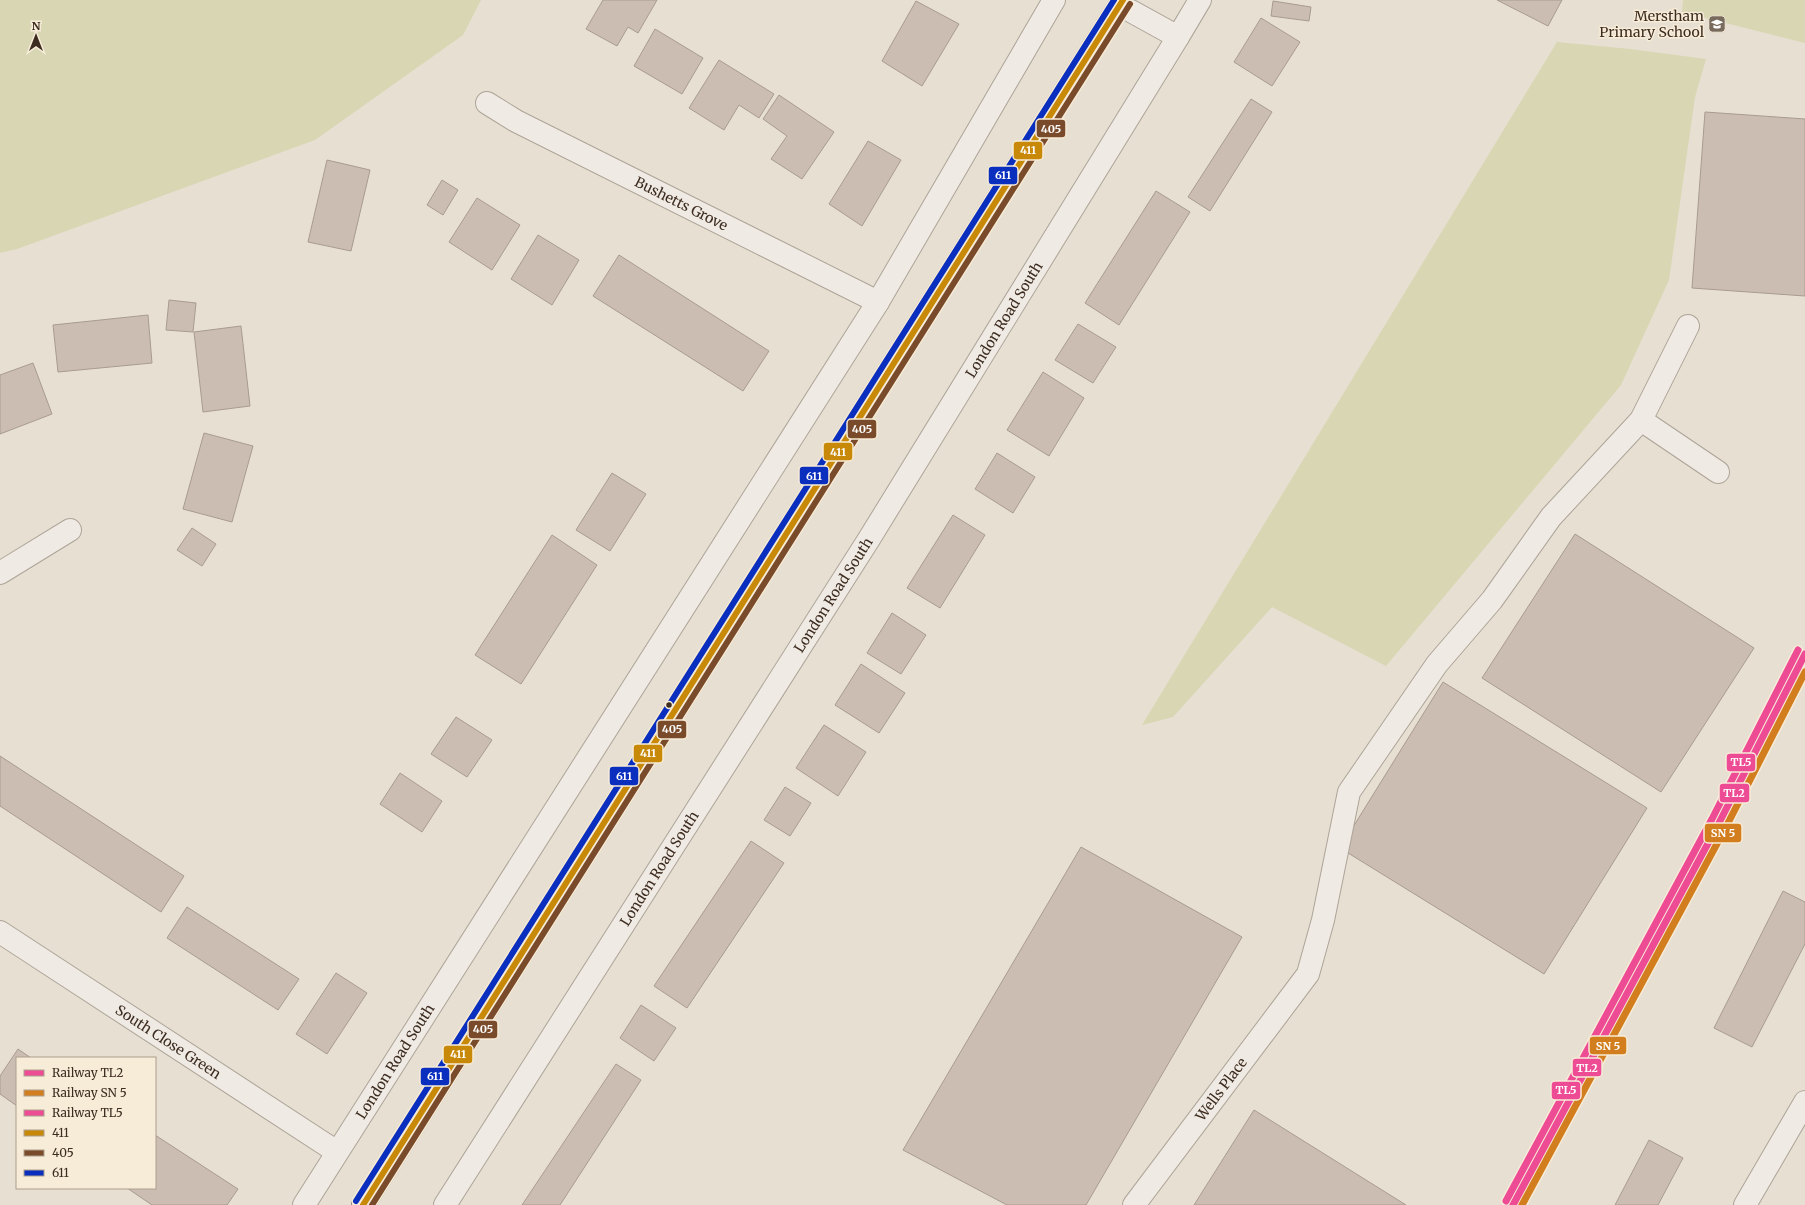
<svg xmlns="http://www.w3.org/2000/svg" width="1805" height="1205" font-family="Merriweather,serif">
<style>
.green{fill:#d8d6b3}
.building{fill:#cbbdb2;stroke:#a89b90}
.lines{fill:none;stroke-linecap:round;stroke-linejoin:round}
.minor-casing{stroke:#ada499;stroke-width:24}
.major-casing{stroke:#928a80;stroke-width:24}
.minor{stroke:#efeae3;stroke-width:22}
.major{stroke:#e6e0d4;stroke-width:22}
.bus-1-casing{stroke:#f7ecd8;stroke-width:9}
.bus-2-casing{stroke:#f7ecd8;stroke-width:9}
.bus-3-casing{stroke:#f7ecd8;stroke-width:9}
.bus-1{stroke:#c88808;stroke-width:6}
.bus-2{stroke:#7a4b2a;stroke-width:6}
.bus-3{stroke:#0a2ebe;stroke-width:6}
.rail-1-casing{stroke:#f7ecd8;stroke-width:10}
.rail-2-casing{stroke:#f7ecd8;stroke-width:10}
.rail-3-casing{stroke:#f7ecd8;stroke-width:10}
.rail-1{stroke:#ee4b95;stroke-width:7}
.rail-2{stroke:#d27e1e;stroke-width:7}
.rail-3{stroke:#ee4b95;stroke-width:7}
.bus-dot{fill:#3d2c20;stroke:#f7ecd8;stroke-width:1.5}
.labels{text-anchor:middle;stroke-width:3;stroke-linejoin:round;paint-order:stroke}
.poi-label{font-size:14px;fill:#3d2c20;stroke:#f7ecd8;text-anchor:end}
.street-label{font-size:14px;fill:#3d2c20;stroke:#f7ecd8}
.line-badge{stroke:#f7ecd8;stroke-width:1.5}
.badge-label{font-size:11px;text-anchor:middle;font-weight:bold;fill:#fff}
</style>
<rect width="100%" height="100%" fill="#e7dfd1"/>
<g class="green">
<polygon points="0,0 481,0 463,35 315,140 17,249 0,253"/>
<polygon points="1683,0 1805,0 1805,43 1682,12"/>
<polygon points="1557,42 1630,49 1706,59 1695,97 1669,280 1621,385 1386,666 1272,607 1173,717 1142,725"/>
</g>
<g class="building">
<polygon points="603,0 657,0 638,33 628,27 617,46 586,29"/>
<polygon points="1497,0 1562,0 1548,26"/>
<polygon points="916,1 959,24 922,86 882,61"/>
<polygon points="1273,1 1311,7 1309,21 1271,16"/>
<polygon points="1261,18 1300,42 1272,86 1234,62"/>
<polygon points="655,29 703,58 682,94 634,66"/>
<polygon points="719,60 774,94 759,118 739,105 724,130 689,108"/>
<polygon points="779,95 834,132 802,179 771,159 787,136 763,119"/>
<polygon points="1251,99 1272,112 1210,211 1188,197"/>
<polygon points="1705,112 1805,119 1805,296 1692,288"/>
<polygon points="868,141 901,160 862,226 829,204"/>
<polygon points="327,160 370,170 351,251 308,242"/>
<polygon points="442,180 458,190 443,215 427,205"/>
<polygon points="1156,191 1190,212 1119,325 1085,303"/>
<polygon points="477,198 520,225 492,270 449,242"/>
<polygon points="538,235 579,260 552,305 511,279"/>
<polygon points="619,255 769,351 743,391 593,296"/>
<polygon points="169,300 196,303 193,332 166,330"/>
<polygon points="148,315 152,363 58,372 53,325"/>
<polygon points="1078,324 1116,347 1093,383 1055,360"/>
<polygon points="241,326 250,406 203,412 194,332"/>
<polygon points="33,363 52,414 0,434 0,375"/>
<polygon points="1043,372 1084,398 1049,456 1007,430"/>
<polygon points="204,433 253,446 232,522 183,509"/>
<polygon points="997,453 1035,477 1013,513 975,489"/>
<polygon points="612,473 646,494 610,551 576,530"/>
<polygon points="953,515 985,535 940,608 907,588"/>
<polygon points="192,528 216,544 202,566 177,550"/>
<polygon points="1575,534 1754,648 1661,792 1482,678"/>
<polygon points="552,535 597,565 521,684 475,655"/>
<polygon points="892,613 926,635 901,674 867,653"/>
<polygon points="861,664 905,693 879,733 835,705"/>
<polygon points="1443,682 1647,808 1544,974 1340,848"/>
<polygon points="456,717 492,740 467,777 431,754"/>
<polygon points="824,725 866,752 838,796 796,768"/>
<polygon points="0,756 184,876 161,912 0,806"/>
<polygon points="400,773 442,801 422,832 380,804"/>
<polygon points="785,787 811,803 790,836 764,820"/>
<polygon points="751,841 784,863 687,1008 654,986"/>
<polygon points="1081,847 1242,937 1086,1205 1007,1205 903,1150"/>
<polygon points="1783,891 1805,902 1805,944 1752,1047 1714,1028"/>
<polygon points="187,907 299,979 278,1010 167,938"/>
<polygon points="336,973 367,993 327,1054 296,1034"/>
<polygon points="641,1005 676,1028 654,1061 620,1038"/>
<polygon points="18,1049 31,1058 17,1058 17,1106 0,1094 0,1076"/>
<polygon points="616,1064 641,1080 560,1205 522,1205"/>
<polygon points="1254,1110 1406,1205 1194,1205"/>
<polygon points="155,1135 238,1189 227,1205 152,1205 127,1188 155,1188"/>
<polygon points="1649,1140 1683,1158 1658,1205 1615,1205"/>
</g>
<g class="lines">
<defs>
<g id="minor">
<polyline points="1178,37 1200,0"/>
<path id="s1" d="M487 103 516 121 878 302"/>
<polyline points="1641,420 1718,472"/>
<polyline points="0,573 70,530"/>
<path id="s2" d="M0 932 337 1152"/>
<path id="s3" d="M304 1205 878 302 1054 0"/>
<path id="s4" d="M445 1205 869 539 1178 37 1120 5"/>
<path id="s5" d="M1134 1205 1308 974 1323 920 1349 792 1437 664 1492 600 1551 517 1641 420 1688 326"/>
<polyline points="1745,1205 1805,1102"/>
</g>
<polyline id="major" points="363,1205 1123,0"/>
</defs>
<use href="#minor" class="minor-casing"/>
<use href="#major" class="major-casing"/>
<use href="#minor" class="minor"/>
<use href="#major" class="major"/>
<defs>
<polyline id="bus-1" points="363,1205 1123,0"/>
<polyline id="bus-2" points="372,1205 1130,4"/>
<polyline id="bus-3" points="356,1201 1114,0"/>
</defs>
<use href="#bus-1" class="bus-1-casing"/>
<use href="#bus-2" class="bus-2-casing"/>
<use href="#bus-3" class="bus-3-casing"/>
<use href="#bus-1" class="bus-1"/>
<use href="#bus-2" class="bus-2"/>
<use href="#bus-3" class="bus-3"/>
<defs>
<polyline id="rail-1" points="1513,1205 1719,823 1805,654"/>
<polyline id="rail-2" points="1522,1205 1726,827 1805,672"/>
<polyline id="rail-3" points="1506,1201 1712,819 1798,650"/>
</defs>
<use href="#rail-1" class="rail-1-casing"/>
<use href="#rail-2" class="rail-2-casing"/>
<use href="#rail-3" class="rail-3-casing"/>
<use href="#rail-1" class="rail-1"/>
<use href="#rail-2" class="rail-2"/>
<use href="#rail-3" class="rail-3"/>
</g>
<defs>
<symbol id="school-square" viewBox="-11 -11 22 22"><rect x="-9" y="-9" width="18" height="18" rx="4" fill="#786b5e" stroke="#f7ecd8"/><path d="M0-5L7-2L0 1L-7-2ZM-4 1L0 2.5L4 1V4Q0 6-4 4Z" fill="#fff"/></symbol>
</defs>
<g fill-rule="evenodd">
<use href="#school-square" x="1707" y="14" width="20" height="20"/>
</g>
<circle class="bus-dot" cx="669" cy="705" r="3.5"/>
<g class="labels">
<g class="poi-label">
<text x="1704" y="21">Merstham<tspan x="1704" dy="16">Primary School</tspan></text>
</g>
<g class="street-label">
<text dy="5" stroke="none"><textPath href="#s1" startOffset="219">Bushetts Grove</textPath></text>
<text dy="5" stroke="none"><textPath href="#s4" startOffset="1047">London Road South</textPath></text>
<text dy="5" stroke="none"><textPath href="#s4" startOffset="723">London Road South</textPath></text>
<text dy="5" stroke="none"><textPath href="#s4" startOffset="399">London Road South</textPath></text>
<text dy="5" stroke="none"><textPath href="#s2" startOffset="201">South Close Green</textPath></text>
<text dy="5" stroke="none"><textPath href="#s3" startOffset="170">London Road South</textPath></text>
<text dy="5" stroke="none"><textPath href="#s5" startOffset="145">Wells Place</textPath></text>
</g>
</g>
<g class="line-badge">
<rect x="1036" y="119" width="30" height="19" rx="4" fill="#7a4b2a"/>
<rect x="1013" y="141" width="30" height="19" rx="4" fill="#c88808"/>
<rect x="988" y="166" width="30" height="19" rx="4" fill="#0a2ebe"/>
<rect x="847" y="419" width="30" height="20" rx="4" fill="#7a4b2a"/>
<rect x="823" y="442" width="30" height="19" rx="4" fill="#c88808"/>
<rect x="799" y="466" width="30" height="19" rx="4" fill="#0a2ebe"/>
<rect x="657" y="720" width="30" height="19" rx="4" fill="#7a4b2a"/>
<rect x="633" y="744" width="30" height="19" rx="4" fill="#c88808"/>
<rect x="1726" y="753" width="30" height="19" rx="4" fill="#ee4b95"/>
<rect x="609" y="766" width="30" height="20" rx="4" fill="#0a2ebe"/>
<rect x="1719" y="783" width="31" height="20" rx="4" fill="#ee4b95"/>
<rect x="1704" y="823" width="38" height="20" rx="4" fill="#d27e1e"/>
<rect x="468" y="1020" width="30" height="19" rx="4" fill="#7a4b2a"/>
<rect x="1589" y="1036" width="38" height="19" rx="4" fill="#d27e1e"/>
<rect x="443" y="1045" width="30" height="19" rx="4" fill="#c88808"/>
<rect x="1572" y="1058" width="30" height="19" rx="4" fill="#ee4b95"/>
<rect x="420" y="1067" width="30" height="19" rx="4" fill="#0a2ebe"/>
<rect x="1551" y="1081" width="30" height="19" rx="4" fill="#ee4b95"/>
</g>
<g class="badge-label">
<text x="1051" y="133">405</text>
<text x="1028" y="154">411</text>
<text x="1003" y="179">611</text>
<text x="862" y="433">405</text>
<text x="838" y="456">411</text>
<text x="814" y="480">611</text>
<text x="672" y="733">405</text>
<text x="648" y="757">411</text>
<text x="1741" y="766">TL5</text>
<text x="624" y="780">611</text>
<text x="1734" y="797">TL2</text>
<text x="1723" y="837">SN 5</text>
<text x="483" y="1033">405</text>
<text x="1608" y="1050">SN 5</text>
<text x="458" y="1058">411</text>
<text x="1587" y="1072">TL2</text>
<text x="435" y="1080">611</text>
<text x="1566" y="1094">TL5</text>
</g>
<rect x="16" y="1057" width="140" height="132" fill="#f7ecd8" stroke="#ad9f8e"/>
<rect x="24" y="1070" width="20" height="6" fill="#ee4b95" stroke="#ad9f8e"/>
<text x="52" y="1077" font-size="12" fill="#3d2c20">Railway TL2</text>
<rect x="24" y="1090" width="20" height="6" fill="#d27e1e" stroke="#ad9f8e"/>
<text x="52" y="1097" font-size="12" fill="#3d2c20">Railway SN 5</text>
<rect x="24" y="1110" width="20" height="6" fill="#ee4b95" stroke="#ad9f8e"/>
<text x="52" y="1117" font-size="12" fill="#3d2c20">Railway TL5</text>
<rect x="24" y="1130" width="20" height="6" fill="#c88808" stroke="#ad9f8e"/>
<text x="52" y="1137" font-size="12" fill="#3d2c20">411</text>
<rect x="24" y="1150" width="20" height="6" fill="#7a4b2a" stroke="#ad9f8e"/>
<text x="52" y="1157" font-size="12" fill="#3d2c20">405</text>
<rect x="24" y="1170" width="20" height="6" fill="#0a2ebe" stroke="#ad9f8e"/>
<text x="52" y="1177" font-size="12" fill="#3d2c20">611</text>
<g transform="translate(36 36)" stroke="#f7ecd8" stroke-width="3" paint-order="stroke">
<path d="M0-3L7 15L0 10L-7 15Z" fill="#3d2c20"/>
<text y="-6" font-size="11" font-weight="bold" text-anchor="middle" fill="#3d2c20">N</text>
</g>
</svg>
